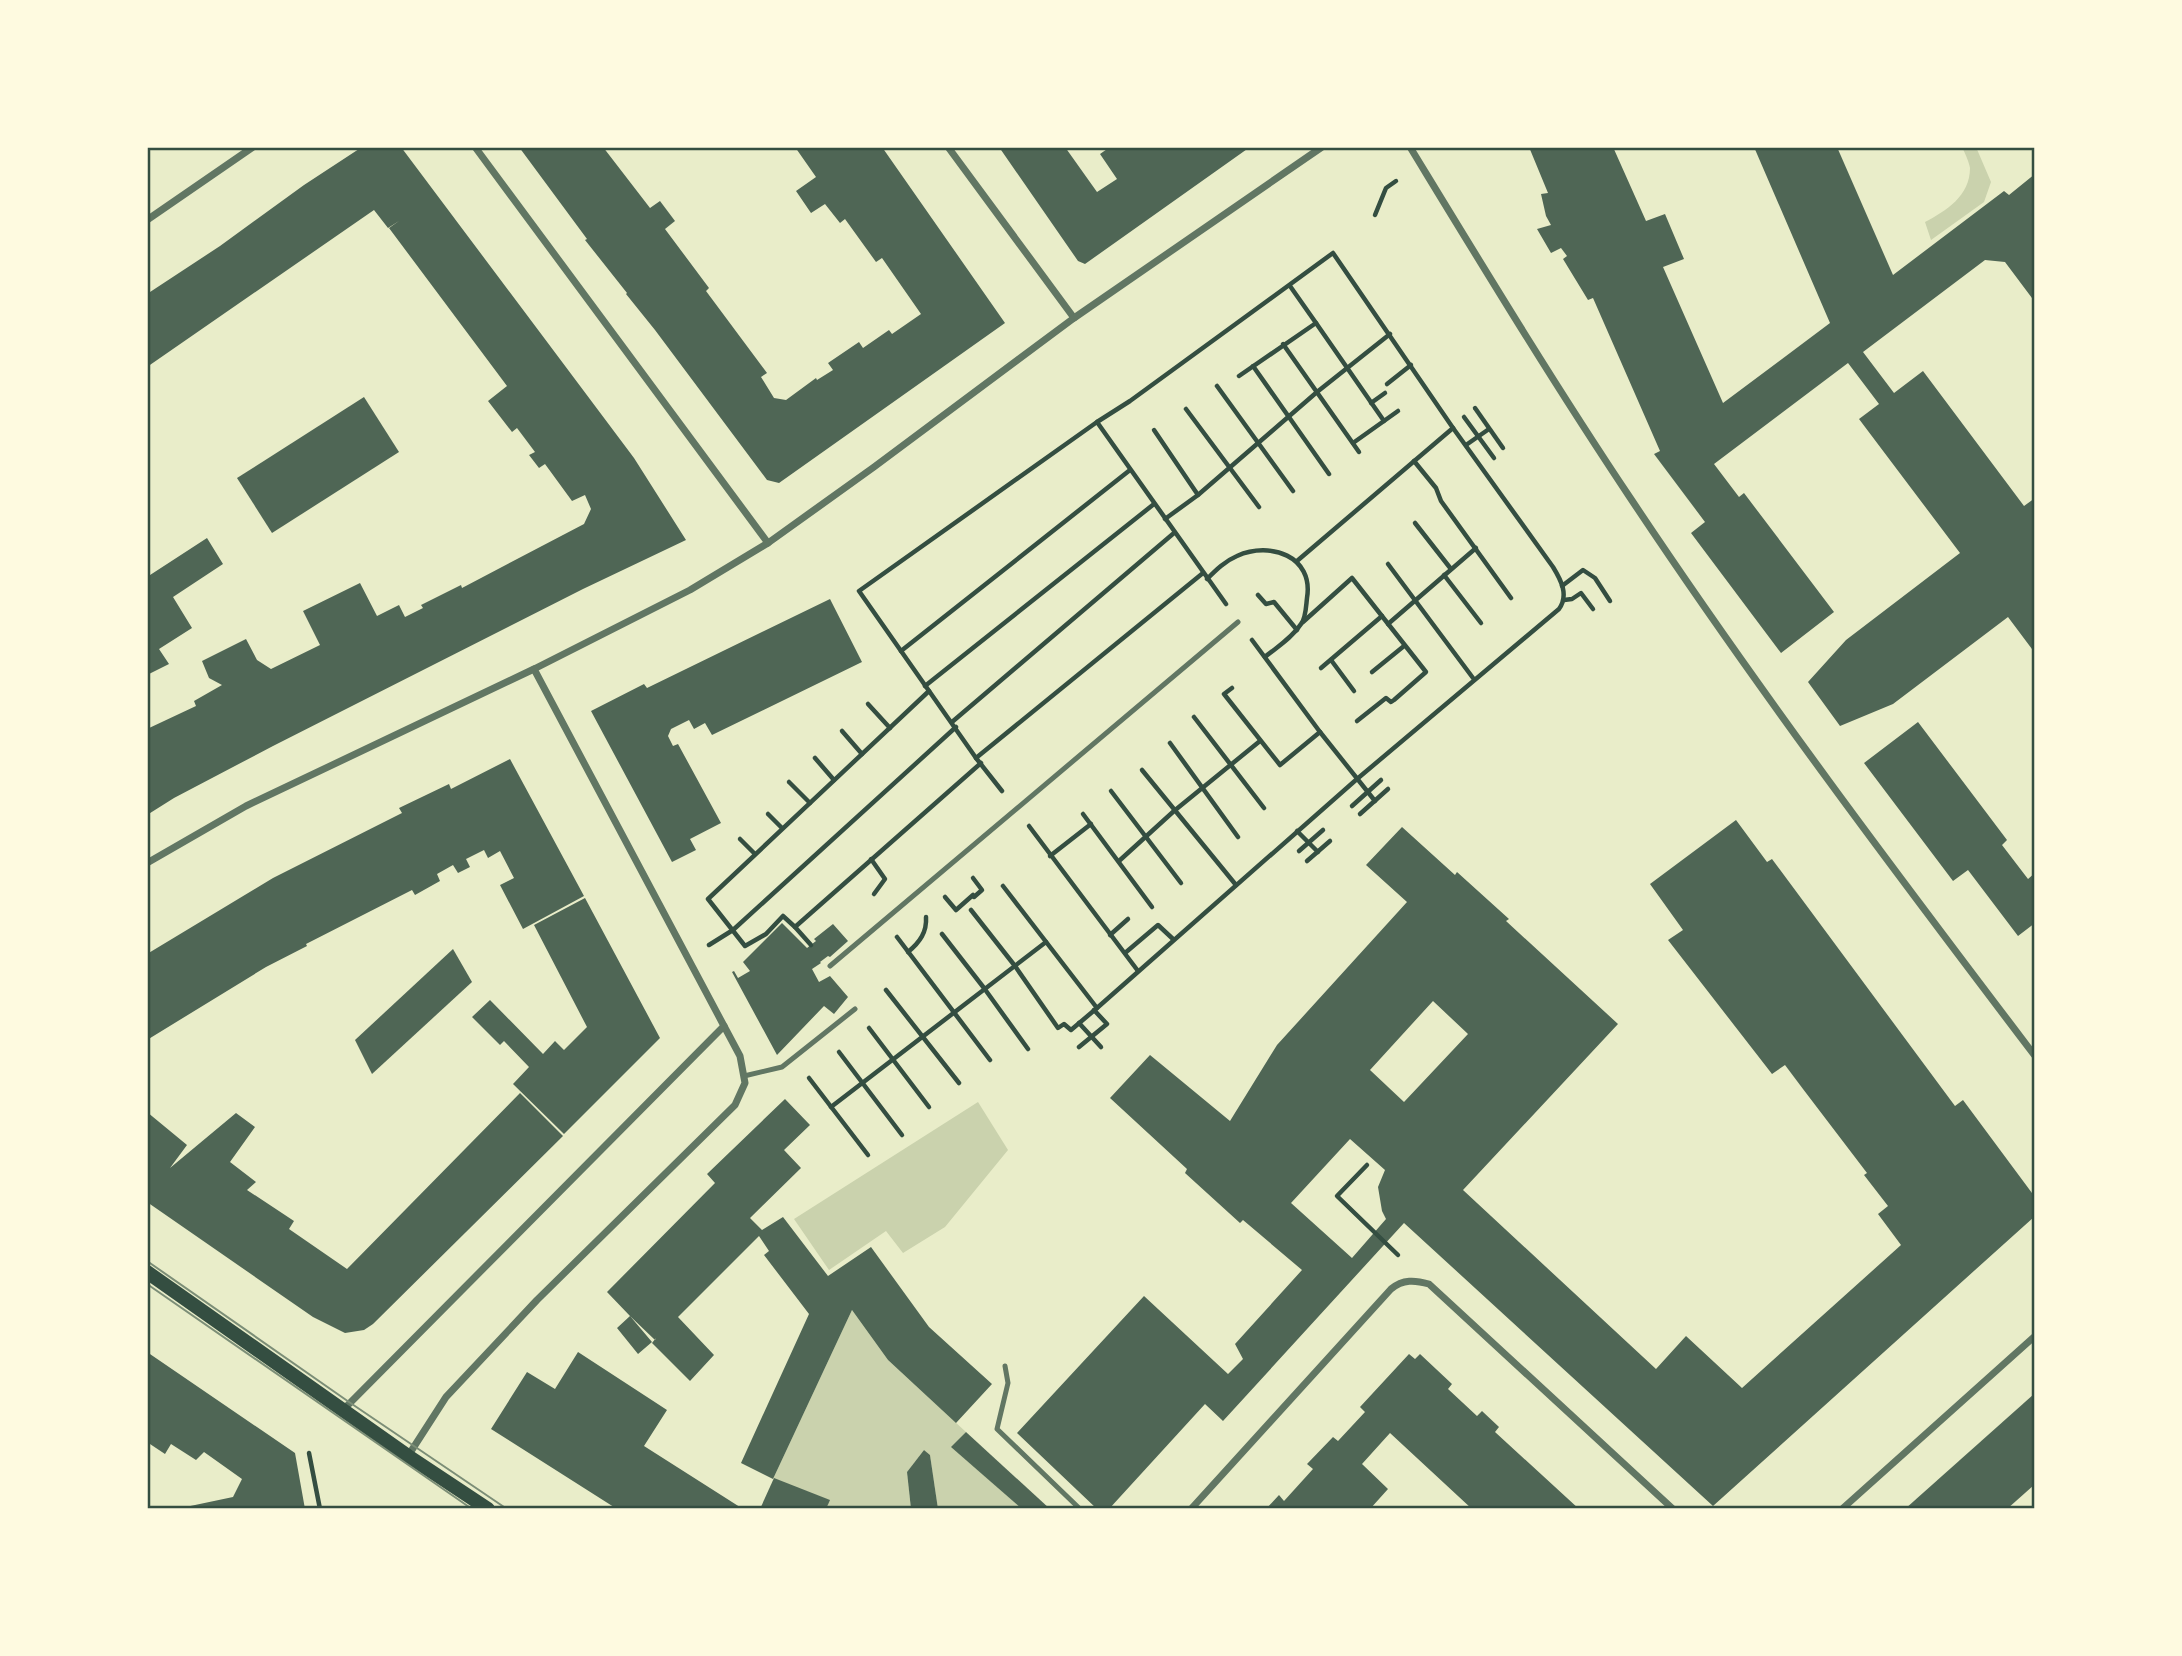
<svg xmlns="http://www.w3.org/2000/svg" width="2182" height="1656" font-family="Signika,sans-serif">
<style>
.green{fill:#cad2ad}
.building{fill:#4f6655;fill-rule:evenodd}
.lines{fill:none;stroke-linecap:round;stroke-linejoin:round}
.path{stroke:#344e41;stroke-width:4.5}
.service{stroke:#617663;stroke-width:5}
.minor{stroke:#617663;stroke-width:7}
.secondary{stroke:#344e41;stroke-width:14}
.tram{stroke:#7c8e77;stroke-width:2}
.neatline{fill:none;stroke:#344e41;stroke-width:2.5}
</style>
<rect width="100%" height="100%" fill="#e9edc9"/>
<g class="green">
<path d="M1962 147H1976L1991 182 1984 202 1931 240 1925 222C1946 211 1970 196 1970 168 1969 162 1965 153 1962 147Z"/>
<polygon points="978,1102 1008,1150 945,1227 903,1253 886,1231 829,1270 794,1219"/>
<polygon points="852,1310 888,1360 966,1432 952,1447 1022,1509 938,1509 930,1455 924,1450 907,1472 911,1509 826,1509 829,1500 773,1479"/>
</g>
<g class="building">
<polygon points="362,147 401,147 634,458 686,540 583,589 273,746 174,798 147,815 147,729 196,706 194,701 222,685 209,678 202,661 246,639 257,660 271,669 320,645 303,611 360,583 377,616 399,605 405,617 423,608 421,605 461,585 462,588 584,524 591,509 585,495 572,501 545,464 539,468 529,455 535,452 517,428 512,432 488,401 507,386 389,228 399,221 388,228 374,210 147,367 147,294 220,246 304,185"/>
<polygon points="519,147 603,147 650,208 660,201 675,221 665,229 709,288 706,291 767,373 761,377 774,398 786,400 816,378 817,380 833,370 828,363 859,342 863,348 889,330 892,334 921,314 882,258 876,262 845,219 840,223 825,204 811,213 796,191 816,177 795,147 882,147 1005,323 779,483 767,480 655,330 626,294 627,293 585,240 587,239"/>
<polygon points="999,147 1065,147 1097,192 1117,179 1100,154 1110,147 1250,147 1085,264 1078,261"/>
<polygon points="1529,147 1613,147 1646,221 1665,214 1684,259 1663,267 1723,403 1830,323 1754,147 1837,147 1893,275 2004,191 2009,195 2035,174 2035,302 2005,262 1985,260 1863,352 1894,393 1923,371 2024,506 2035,498 2035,653 2008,617 1893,704 1840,726 1808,682 1846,640 1960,553 1859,419 1879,404 1848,363 1714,464 1739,497 1744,493 1834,612 1781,653 1691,533 1705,522 1654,454 1660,451 1593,298 1588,300 1563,259 1567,256 1561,248 1551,253 1537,229 1551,225 1546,216 1541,194 1548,193"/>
<polygon points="364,397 399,452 272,533 237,478"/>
<polygon points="207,538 223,564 173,597 192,628 159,649 169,664 147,675 147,577"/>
<polygon points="830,599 862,662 712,735 705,723 694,729 689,720 671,729 668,736 673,746 678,744 721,823 690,839 696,850 672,862 591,711 644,684 647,688"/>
<polygon points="1918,722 2007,840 2002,845 2028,879 2035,873 2035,923 2018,936 1968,870 1953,881 1864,763"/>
<polygon points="510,759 584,896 523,929 500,885 514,878 500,851 488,858 484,850 466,859 470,867 458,873 453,865 437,874 440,881 415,895 412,890 306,944 307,946 266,967 147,1040 147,954 273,878 402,813 399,808 449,784 451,789"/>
<path d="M1736 820 1767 862 1772 859 1955 1106 1963 1100 2035 1197V1216L1713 1506 1404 1223 1223 1421 1205 1404 1109 1509H1097L1017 1433 1144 1296 1228 1374 1243 1359 1235 1344 1302 1270 1243 1220 1240 1223 1185 1173 1187 1169 1110 1098 1150 1055 1230 1121 1277 1045 1407 902 1366 865 1402 827 1455 875 1457 872 1509 919 1506 921 1618 1024 1463 1190 1656 1369 1686 1336 1742 1388 1901 1245 1878 1214 1888 1206 1864 1175 1867 1173 1803 1089 1785 1065 1772 1074 1668 940 1683 930 1650 884ZM1433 1001 1468 1034 1404 1102 1370 1070ZM1350 1139 1385 1170 1378 1187 1382 1211 1386 1219 1352 1258 1291 1203Z"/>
<polygon points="585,898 660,1038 564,1134 513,1084 529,1067 504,1041 500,1045 472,1017 490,1000 543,1054 555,1041 564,1050 587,1027 534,925"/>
<polygon points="782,923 807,948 816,941 814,939 833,924 848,941 830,957 828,956 820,962 821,963 812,969 819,982 830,976 848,997 834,1014 824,1006 777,1055 732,972 734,971 738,978 750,971 743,962"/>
<polygon points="453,949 472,982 372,1074 355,1040"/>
<polygon points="520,1093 563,1136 373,1324 364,1330 345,1333 313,1317 147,1202 147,1112 187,1145 170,1168 236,1113 255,1127 230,1162 256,1182 247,1190 294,1221 289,1229 347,1269"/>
<polygon points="785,1099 810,1125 784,1150 801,1168 750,1218 762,1230 783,1217 828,1276 871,1247 929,1327 992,1384 956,1423 888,1360 852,1310 773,1479 741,1463 809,1314 764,1255 769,1251 759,1236 678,1317 714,1355 690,1381 652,1343 656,1338 655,1340 630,1316 652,1342 638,1354 617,1328 630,1316 607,1292 715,1183 707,1174"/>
<polygon points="147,1352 295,1453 305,1509 176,1509 233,1497 242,1479 204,1452 196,1460 171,1444 165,1454 147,1442"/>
<polygon points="578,1352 667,1410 644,1446 743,1509 617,1509 491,1429 527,1372 555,1389"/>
<polygon points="1409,1354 1415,1359 1420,1354 1452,1384 1448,1389 1477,1416 1482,1411 1499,1427 1495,1432 1579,1509 1472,1509 1390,1433 1362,1464 1388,1489 1370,1509 1266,1509 1279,1495 1284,1501 1313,1469 1307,1464 1333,1437 1338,1441 1365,1412 1360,1407"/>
<polygon points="2035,1393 2035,1484 2007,1509 1905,1509"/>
<polygon points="966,1432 1050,1509 1022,1509 951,1447"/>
<polygon points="924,1450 930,1455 938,1509 911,1509 907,1472"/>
<polygon points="774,1478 830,1500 826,1509 760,1509"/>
</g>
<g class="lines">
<g class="path">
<polyline points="1375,215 1386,188 1396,181"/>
<polyline points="1316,323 1384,421"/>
<polyline points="1283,344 1359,452"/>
<polyline points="1253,366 1329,474"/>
<polyline points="1239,376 1316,323 1290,286"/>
<polyline points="1387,384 1411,365"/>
<polyline points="1217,386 1293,491"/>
<polyline points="1371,403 1385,393"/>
<polyline points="1475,408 1503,448"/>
<polyline points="1186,409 1259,507"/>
<polyline points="1464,417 1494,458"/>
<polyline points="1097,422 1226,604"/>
<polyline points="1154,430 1198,495"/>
<polyline points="1353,443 1398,411"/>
<polyline points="1466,445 1489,429"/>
<polyline points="1414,461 1436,488 1441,501 1511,598"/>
<polyline points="1165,519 1198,495 1317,392 1390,334"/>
<polyline points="1415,523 1451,569"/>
<polyline points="1297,561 1453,428"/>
<polyline points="1388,564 1473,678"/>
<polyline points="1444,575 1481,623"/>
<path d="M1207 579C1216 570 1225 561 1237 556 1270 541 1314 556 1307 598 1306 606 1306 618 1301 624 1292 638 1277 647 1265 657"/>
<polyline points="1562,586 1583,570 1595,578 1610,601"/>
<polyline points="1258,595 1266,604 1274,602 1297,630"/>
<polyline points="1564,600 1572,599 1581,593 1593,609"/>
<polyline points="1303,622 1352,578 1426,672 1394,700 1391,702 1386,698 1357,721"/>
<polyline points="1388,624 1476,548"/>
<polyline points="1252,640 1320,732 1375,801"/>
<polyline points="901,651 1130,470"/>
<polyline points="1331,660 1354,691"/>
<polyline points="1321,668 1382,616"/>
<polyline points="1372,672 1404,646"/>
<polyline points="925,686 1154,504"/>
<polyline points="1232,688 1224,694 1280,765 1320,732"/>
<polyline points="929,691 708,899 745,946 766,934 783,916 795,927 981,763"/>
<polyline points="868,704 890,728"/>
<polyline points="1194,717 1264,808"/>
<polyline points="952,722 1174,533"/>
<polyline points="842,731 862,754"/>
<polyline points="1170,743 1238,837"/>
<polyline points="815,758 834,780"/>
<polyline points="976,758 1203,573"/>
<polyline points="1142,770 1236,885"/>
<polyline points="789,782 810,803"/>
<path d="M1002 791 976 758 859 591 1097 422 1130 401 1333 253 1453 428 1553 567C1561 580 1569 595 1559 609L1357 779 1097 1008"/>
<polyline points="1111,791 1181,883"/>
<polyline points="1352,806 1381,780"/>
<polyline points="768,814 782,828"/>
<polyline points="1083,814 1152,907"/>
<polyline points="1360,814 1388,789"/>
<polyline points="1029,826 1138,971"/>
<polyline points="1297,831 1318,852"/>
<polyline points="740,839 755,854"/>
<polyline points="1299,851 1323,830"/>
<polyline points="1050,856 1091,824"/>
<polyline points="871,859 885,879 874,894"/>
<polyline points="1119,861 1174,811 1260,741"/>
<polyline points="1307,861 1330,841"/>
<polyline points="945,897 956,910 973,895 974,897 982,890 973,878"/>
<polyline points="971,910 1015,966 1058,1028 1064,1024 1071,1030 1097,1008 1003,886"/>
<polyline points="795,927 811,945"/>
<polyline points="942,934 984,988 1028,1049"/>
<polyline points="1110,935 1128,919"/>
<polyline points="897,937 990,1060"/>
<polyline points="709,945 733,930 956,727"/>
<path d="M908 952C920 942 927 932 926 917"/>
<polyline points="1125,953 1158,925 1173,939"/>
<polyline points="886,990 959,1083"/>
<polyline points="1079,1023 1101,1047"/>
<polyline points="869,1028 929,1107"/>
<polyline points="1079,1047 1107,1024 1094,1010"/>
<polyline points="839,1052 902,1135"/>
<polyline points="809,1078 868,1155"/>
<polyline points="831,1107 1046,942"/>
<polyline points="1367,1165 1337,1196 1398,1255"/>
<polyline points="309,1453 320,1509"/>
</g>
<g class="service">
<polyline points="830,966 1238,622"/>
<polyline points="744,1076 782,1067 855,1009"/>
<polyline points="1005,1366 1008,1383 997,1429 1080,1509"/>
</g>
<g class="minor">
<polyline points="475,147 768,543"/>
<polyline points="948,147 1074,318"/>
<path d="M1410 147C1482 265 1554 384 1631 499 1758 690 1896 873 2035 1056"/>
<polyline points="147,220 253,147"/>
<polyline points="534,669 724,1026"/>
<polyline points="147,863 246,806 534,669 690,590 768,543 874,467 1074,318 1322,147"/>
<polyline points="343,1410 724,1026 740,1056 745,1083 735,1105 537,1300 446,1397 408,1456"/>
<path d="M1191 1509 1391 1289C1403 1279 1415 1280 1429 1284L1673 1509"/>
<polyline points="1842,1509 2035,1336"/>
</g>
<polyline class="secondary" points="147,1272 408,1456 488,1509"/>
<g class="tram">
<polyline points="147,1261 349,1402 507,1509"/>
<polyline points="147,1284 472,1509"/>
</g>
</g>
<rect width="2182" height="1656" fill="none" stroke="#fefae0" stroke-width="298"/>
<rect x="149" y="149" width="1884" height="1358" class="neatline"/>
</svg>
